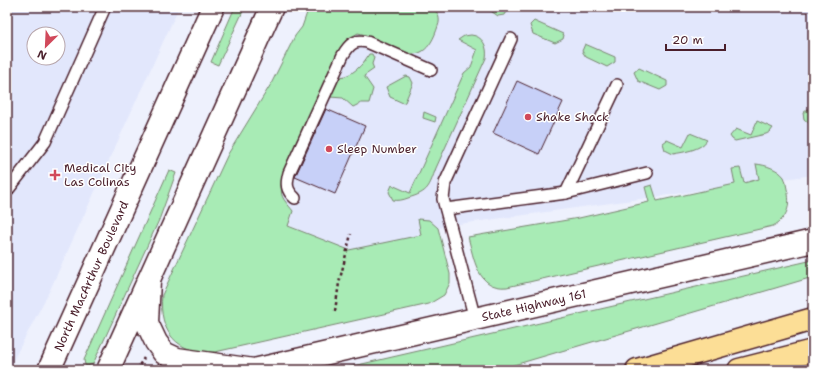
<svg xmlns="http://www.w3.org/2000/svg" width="820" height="377" font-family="'Shantell Sans',sans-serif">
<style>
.built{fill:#e2e7fc;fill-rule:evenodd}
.green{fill:#a8ebb5;stroke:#798570}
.building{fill:#c7d0f8;stroke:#4a1f2b}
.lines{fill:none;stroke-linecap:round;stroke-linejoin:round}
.service-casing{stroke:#4a1f2b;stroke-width:14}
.secondary-casing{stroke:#4a1f2b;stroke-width:25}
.motorway-casing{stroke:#4a1f2b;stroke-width:25}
.path{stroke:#4a1f2b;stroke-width:2.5;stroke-dasharray:3 3;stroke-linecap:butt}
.service{stroke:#fff;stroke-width:11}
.secondary{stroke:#fff;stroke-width:22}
.motorway{stroke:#fcde96;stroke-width:22}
.poi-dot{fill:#d1495b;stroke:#fff;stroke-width:1.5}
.labels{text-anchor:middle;stroke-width:3;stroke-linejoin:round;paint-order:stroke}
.poi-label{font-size:12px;fill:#4a1f2b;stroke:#fff;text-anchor:start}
.street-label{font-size:12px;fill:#4a1f2b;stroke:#fff}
</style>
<rect width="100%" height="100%" fill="#eef1fd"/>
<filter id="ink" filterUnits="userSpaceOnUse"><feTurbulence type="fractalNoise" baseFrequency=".025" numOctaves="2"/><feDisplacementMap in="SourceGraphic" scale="8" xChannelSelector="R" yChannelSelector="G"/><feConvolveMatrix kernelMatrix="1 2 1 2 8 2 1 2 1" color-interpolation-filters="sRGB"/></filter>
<g filter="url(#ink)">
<g class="built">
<path d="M7 7H179L49 292 8 370H7ZM34 34H58V58H34Z"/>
<polygon points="439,7 813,7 813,175 445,226 357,255 269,217 348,27 420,49"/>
</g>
<g class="green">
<polygon points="235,7 245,7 218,65 211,62"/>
<path d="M309 7H432C438 12 441 19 438 26 421 80 392 40 358 33L346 40 283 178C279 197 282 197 293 211L288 226 349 250 421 235 418 219 429 220 438 228 450 274V283L444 295 429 304 215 352C178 355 158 332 162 295L228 154 271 84 295 36 302 27Z"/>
<polygon points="485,7 504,7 507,10 504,15 498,16"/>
<polygon points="534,21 563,34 564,35 563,39 555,43 533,34 530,25"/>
<path d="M471 35C483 36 488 47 486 58L436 168C429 187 429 192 408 198 403 200 398 201 393 200L389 192 392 185 410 193 464 73 471 67 477 50 458 40 464 36Z"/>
<polygon points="585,44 615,57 615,62 607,67 586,57 582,51"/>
<path d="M369 54H372L374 58 372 64 374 69 364 76 373 89 369 103H361L353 107 343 98 330 97 340 77C352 76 363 65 369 54Z"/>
<polygon points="639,68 667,81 667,86 660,90 638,81 634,72"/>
<polygon points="406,76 410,77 413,83 405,102 403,103 390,97 386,87"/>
<polygon points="808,109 813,111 813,124 810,124 804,119 803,113"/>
<polygon points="424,112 436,117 435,122 423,118"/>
<polygon points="757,121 773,128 770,132 766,134 735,141 732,139 730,136 736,129 751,135"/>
<path d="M690 133 707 140C701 150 684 152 673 154L665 150 663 143 667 140 683 147Z"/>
<path d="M756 164C766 165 778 169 784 177 786 181 786 185 787 189 791 205 788 218 773 226L507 287C477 290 474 258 468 237L579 218 649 202 645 187 652 185 657 201 735 184 732 169 740 168 744 183 759 179Z"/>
<polygon points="169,170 176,173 159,220 93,364 87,366 85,365 84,360"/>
<polygon points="813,260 813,277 497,370 336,370"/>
</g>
<g class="building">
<polygon points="517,81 563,102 539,154 493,133"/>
<polygon points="326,109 365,126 335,194 295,177"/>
</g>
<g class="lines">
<defs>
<g id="service">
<polyline points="7,191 45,142 105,7"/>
<polyline points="566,193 617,85"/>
<path d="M295 198C286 190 286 184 289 173L343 55C349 45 354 39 367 42L431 70"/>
<polyline points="446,209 566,193 647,173"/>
<polyline points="475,319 443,199 445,183 511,39"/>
</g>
<g id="secondary">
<path id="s1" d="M149 280 147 323 156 342 164 353 177 359 254 370 813 241"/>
<path id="s2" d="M49 370 213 7"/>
<polyline points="108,370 272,7"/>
</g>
<g id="motorway">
<polyline points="637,370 813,319"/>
<polyline points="739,370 813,351"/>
</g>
</defs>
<use href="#service" class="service-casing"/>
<use href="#secondary" class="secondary-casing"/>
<use href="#motorway" class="motorway-casing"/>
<g class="path">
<polyline points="335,311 339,283 351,234"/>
<polyline points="136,370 144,358"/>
</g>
<use href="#service" class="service"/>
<use href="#secondary" class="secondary"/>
<use href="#motorway" class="motorway"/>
</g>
</g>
<g class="poi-dot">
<circle cx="528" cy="117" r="4"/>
<circle cx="329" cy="149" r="4"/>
<path d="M53 169h4v4h4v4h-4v4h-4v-4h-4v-4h4z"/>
</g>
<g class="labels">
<g class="poi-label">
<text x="536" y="121">Shake Shack</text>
<text x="337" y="153">Sleep Number</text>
<text x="64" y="172">Medical City<tspan x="64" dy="14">Las Colinas</tspan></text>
</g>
<g class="street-label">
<text dy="4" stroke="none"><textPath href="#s2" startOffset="103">North MacArthur Boulevard</textPath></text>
<text dy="4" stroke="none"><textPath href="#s1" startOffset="457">State Highway 161</textPath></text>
</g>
</g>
<rect width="820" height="377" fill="none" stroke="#fff" stroke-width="24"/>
<rect x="12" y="12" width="796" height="353" fill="none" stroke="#4a1f2b" stroke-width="1.5" filter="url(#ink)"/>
<g transform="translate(46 46) rotate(204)"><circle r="19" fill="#ffffff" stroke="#b7a5aa"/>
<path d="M0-3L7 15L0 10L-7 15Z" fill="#d1495b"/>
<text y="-6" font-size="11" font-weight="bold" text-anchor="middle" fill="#4a1f2b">N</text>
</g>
<path d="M666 44v6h59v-6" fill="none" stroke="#4a1f2b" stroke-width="2"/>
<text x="672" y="44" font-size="12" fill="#4a1f2b" stroke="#ffffff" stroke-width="3" paint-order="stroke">20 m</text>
</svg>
